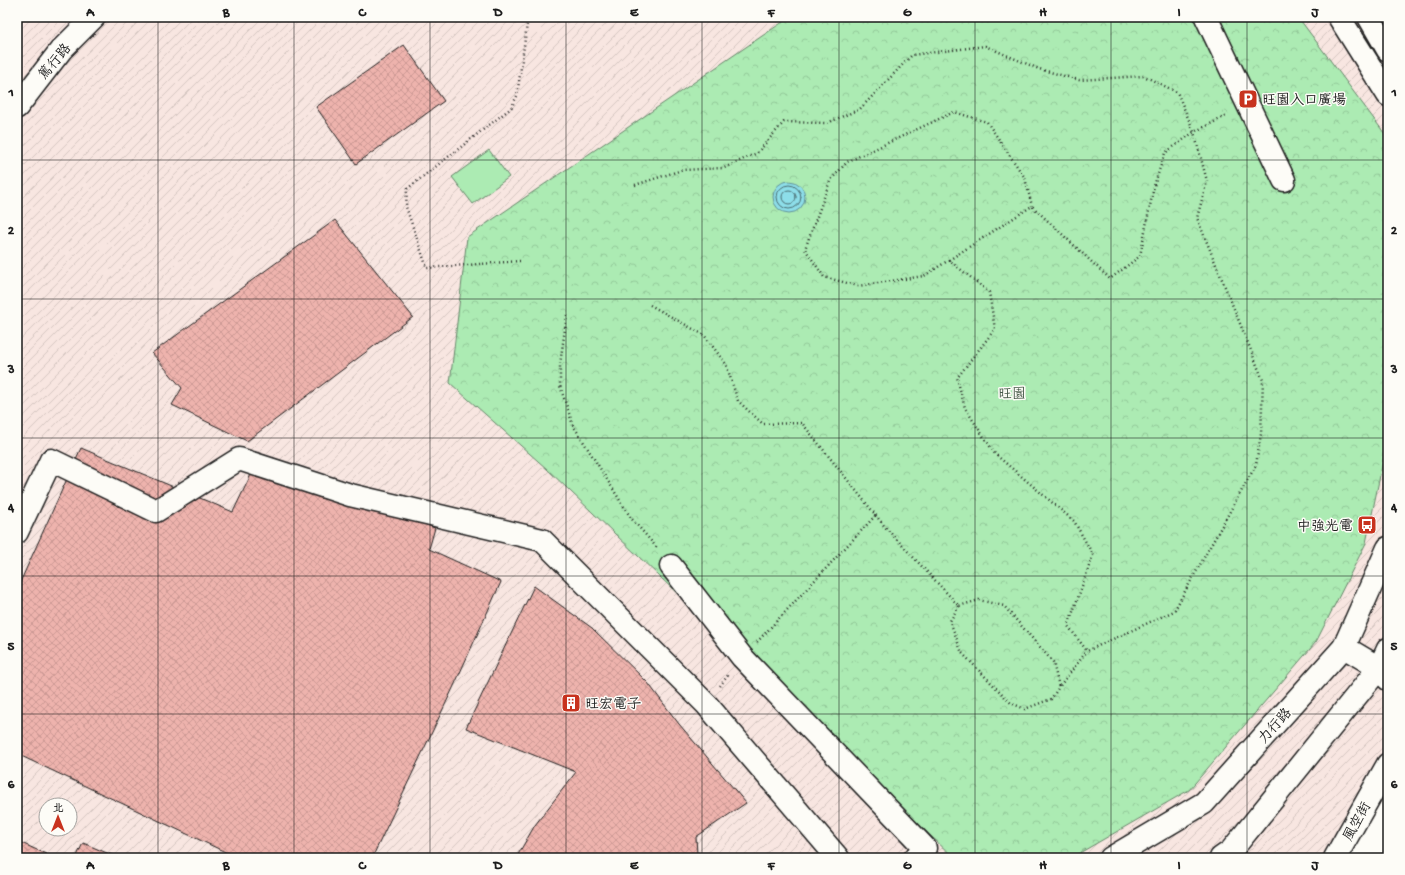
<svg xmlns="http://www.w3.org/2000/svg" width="1405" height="875" font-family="'Gochi Hand','LXGW WenKai TC',sans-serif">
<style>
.industrial{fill:url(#industrial-furrows);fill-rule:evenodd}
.forest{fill:url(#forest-crowns);stroke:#648468}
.pitch{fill:#acebb3;stroke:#648468}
.water{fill:#8ddee9;stroke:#609097}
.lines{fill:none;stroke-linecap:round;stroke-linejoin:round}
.shore{stroke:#496a6e;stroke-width:1}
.building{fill:url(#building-cross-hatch);stroke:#1c1c1c}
.minor-casing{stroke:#1c1c1c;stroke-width:25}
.path{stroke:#1c1c1c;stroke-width:2.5;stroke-dasharray:1 3;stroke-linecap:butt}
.minor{stroke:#fdfcf7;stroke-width:22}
.grid{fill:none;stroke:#1c1c1c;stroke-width:1;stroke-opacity:0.55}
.labels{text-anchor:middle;stroke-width:3;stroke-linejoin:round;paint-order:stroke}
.street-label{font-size:14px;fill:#1c1c1c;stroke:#fdfcf7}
.poi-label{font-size:14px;fill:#1c1c1c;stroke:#fdfcf7;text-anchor:start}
.park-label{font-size:14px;fill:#475a49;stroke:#fdfcf7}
.neatline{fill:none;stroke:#1c1c1c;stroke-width:1.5}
.grid-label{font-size:13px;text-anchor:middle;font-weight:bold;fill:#1c1c1c}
</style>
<defs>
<pattern id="industrial-furrows" width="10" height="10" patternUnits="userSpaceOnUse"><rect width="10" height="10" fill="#f8e6e1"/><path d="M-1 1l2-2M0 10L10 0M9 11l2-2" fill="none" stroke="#d4c5c0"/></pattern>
<pattern id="forest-crowns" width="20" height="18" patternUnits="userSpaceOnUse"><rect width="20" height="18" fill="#acebb3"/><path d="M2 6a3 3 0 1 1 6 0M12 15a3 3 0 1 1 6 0" fill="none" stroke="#93c999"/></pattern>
<pattern id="building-cross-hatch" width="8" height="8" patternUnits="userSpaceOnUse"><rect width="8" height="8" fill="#eeb3ad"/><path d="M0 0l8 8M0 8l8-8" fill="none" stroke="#cc9994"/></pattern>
</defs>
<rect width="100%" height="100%" fill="#fdfcf7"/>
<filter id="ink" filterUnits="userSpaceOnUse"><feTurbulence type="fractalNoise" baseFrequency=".025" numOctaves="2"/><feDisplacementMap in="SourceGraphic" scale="8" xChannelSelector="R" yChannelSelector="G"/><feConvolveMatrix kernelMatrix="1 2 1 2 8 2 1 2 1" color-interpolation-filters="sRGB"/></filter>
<g filter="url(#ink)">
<path class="industrial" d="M17 17H1388V790L1349 858H17ZM46 805H70V829H46Z"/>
<polygon class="forest" points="790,17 1298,17 1388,138 1388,437 1366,543 1316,642 1189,790 1071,858 954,858 547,469 450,383 467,237"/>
<polygon class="pitch" points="489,150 509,177 473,204 452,177"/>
<circle class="water" cx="789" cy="197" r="16"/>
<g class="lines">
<g class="shore">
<circle cx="789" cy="197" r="12"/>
<circle cx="789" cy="197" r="7"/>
</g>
</g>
<g class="building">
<polygon points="404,45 444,101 356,164 316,107"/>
<polygon points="335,220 413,317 247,441 172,405 182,388 152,353"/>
<polygon points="81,448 233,512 257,462 435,528 429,549 501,582 454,686 372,858 238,858 17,754 17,589"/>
<polygon points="534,586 592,628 648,683 679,724 746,803 696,837 697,854 695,858 516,858 535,825 576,772 466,728"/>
<polygon points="17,841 46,854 45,858 17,858"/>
<polygon points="83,843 119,858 76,858"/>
</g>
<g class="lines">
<defs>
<g id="minor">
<polyline points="1206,17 1284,180"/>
<polyline points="1339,17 1388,95"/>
<polyline points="1369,17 1388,50"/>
<polyline points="17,107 61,50 94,17"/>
<polyline points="17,532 51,460 156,511 239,459 350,495 542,540 707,705 838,858"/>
<polyline points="671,566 742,657 925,848 915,858"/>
<polyline points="1344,647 1379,668 1388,679"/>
<polyline points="1111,858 1204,803 1344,647 1388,548"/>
<polyline points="1221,858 1231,851 1379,668 1388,649"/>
<polyline points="1335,858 1388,764"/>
</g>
</defs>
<use href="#minor" class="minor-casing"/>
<g class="path">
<polyline points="635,185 682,170 724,168 757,153 784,122 827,123 860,109 912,55 985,46 1039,69 1079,80 1144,76 1177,92 1194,132 1207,181 1197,218 1263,380 1261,434 1256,465 1174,611 1087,651 1068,626 1093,555 1074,521 995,454 965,408 957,378 995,329 989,292 949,260 1032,206 1110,279 1140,256 1154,186 1165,153 1194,132 1228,115"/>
<polyline points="949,260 924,276 858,286 824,277 805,249 830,181 847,162 954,112 987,122 1025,178 1032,206"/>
<polyline points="520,261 427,268 406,207 407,189 511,108 517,96 528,17"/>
<polyline points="650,305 704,335 726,364 738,401 763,424 802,423 886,528 959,606 979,600 1004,606 1053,662 1059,687 1087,651"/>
<polyline points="567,315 560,364 560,386 573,425 631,518 658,549"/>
<polyline points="959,606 950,621 962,653 1011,703 1025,709 1051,699 1059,687"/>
<polyline points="757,642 876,515"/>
<polyline points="720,686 729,674"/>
</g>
<use href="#minor" class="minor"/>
</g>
</g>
<path class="grid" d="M158 17V858M294 17V858M430 17V858M566 17V858M702 17V858M839 17V858M975 17V858M1111 17V858M1247 17V858M17 160H1388M17 299H1388M17 438H1388M17 576H1388M17 714H1388"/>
<defs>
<symbol id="parking-square" viewBox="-11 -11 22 22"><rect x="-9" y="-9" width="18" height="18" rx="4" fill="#c8321e" stroke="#fdfcf7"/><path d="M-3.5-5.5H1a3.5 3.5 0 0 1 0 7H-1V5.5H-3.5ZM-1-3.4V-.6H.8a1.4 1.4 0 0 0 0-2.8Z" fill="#fff"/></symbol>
<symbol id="bus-square" viewBox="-11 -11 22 22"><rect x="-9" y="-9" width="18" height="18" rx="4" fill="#c8321e" stroke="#fdfcf7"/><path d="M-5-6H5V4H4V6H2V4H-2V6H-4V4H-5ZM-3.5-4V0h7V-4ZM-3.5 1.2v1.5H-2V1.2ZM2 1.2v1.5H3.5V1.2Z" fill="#fff"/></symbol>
<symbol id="building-square" viewBox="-11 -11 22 22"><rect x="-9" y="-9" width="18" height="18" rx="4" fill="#c8321e" stroke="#fdfcf7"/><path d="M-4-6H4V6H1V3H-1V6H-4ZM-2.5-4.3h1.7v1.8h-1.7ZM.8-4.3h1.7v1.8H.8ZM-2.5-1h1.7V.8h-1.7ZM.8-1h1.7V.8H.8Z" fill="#fff"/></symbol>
</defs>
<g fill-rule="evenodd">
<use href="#parking-square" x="1237" y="88" width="22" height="22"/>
<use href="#bus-square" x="1356" y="514" width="22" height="22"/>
<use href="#building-square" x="560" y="692" width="22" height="22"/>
</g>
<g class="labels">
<g class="street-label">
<text transform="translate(54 61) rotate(-50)" y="5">篤行路</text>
<text transform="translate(1274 725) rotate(-48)" y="5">力行路</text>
<text transform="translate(1356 821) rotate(-61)" y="5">風空街</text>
</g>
<g class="poi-label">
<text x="1262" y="104">旺園入口廣場</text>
<text x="1353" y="530" text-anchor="end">中強光電</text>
<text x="585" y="708">旺宏電子</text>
</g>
<g class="park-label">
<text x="1012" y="398">旺園</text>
</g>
</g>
<rect width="1405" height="875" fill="none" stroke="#fdfcf7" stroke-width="44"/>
<g transform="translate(58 817)"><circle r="19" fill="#fdfcf7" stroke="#a3a29f"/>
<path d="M0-3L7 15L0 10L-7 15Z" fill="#c8321e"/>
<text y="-6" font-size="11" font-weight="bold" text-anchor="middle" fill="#1c1c1c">北</text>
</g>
<rect x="22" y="22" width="1361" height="831" class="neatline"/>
<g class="grid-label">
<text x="90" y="16">A</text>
<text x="226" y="16">B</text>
<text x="362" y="16">C</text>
<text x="498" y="16">D</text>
<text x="634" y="16">E</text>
<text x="771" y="16">F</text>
<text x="907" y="16">G</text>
<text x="1043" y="16">H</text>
<text x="1179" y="16">I</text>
<text x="1315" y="16">J</text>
<text x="11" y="96">1</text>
<text x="1394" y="96">1</text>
<text x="11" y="234">2</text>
<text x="1394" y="234">2</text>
<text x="11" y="373">3</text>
<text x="1394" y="373">3</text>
<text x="11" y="511">4</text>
<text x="1394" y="511">4</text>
<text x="11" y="650">5</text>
<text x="1394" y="650">5</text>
<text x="11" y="788">6</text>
<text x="1394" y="788">6</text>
<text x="90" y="869">A</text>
<text x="226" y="869">B</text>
<text x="362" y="869">C</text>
<text x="498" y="869">D</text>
<text x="634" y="869">E</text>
<text x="771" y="869">F</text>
<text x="907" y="869">G</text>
<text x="1043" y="869">H</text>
<text x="1179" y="869">I</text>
<text x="1315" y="869">J</text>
</g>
</svg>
